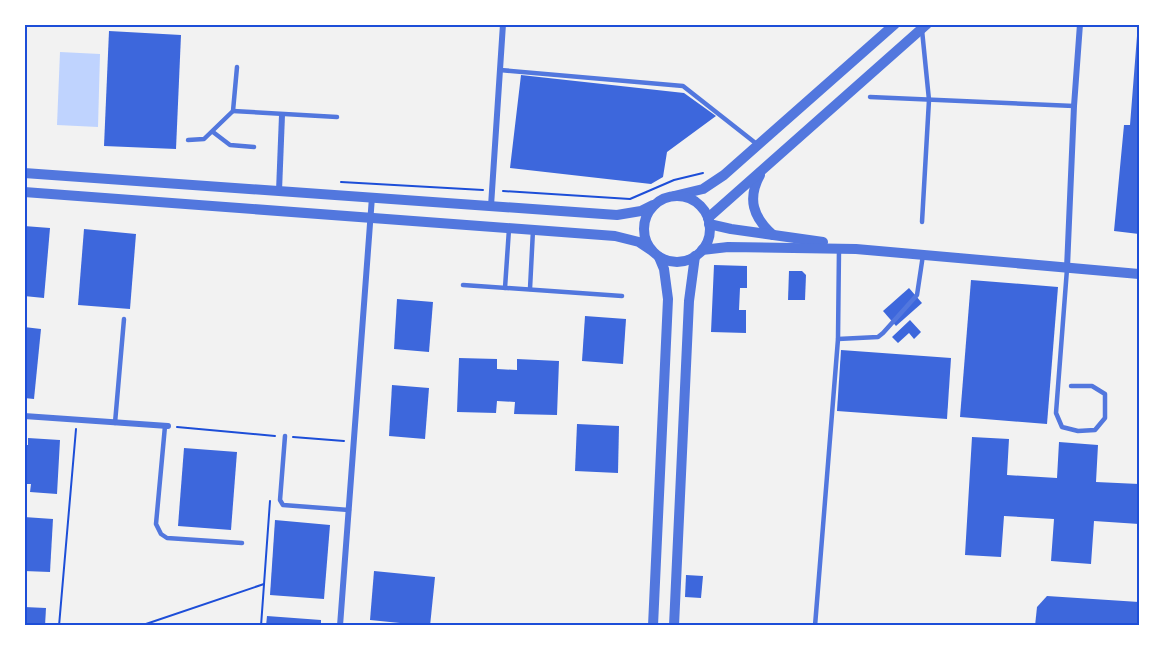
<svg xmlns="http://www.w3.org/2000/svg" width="1163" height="650" font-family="Arial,sans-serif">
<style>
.water{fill:#bfd3fe}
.building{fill:#3d67dc}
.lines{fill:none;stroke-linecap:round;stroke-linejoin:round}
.path{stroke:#1d4ed8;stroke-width:2}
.service{stroke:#5277de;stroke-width:4.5}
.minor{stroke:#5277de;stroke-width:6}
.tertiary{stroke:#5277de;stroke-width:10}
.neatline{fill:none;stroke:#1d4ed8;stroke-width:2}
</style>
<rect width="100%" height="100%" fill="#f2f2f2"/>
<polygon class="water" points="60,52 100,54 98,127 57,125"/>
<g class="building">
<polygon points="109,31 181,35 176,149 104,146"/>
<polygon points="1137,36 1139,36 1139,234 1114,231 1124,125 1130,125"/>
<polygon points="521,75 684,93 716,116 667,152 663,177 651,184 510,168"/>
<polygon points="24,226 50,228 44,298 24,296"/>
<polygon points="84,229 136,234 130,309 78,305"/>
<polygon points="714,265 747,266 747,288 740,288 739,310 746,310 746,333 711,332"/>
<polygon points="789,271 802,271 806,275 805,300 788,300"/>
<polygon points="971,280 1058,287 1047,424 960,417"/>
<polygon points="909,288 922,303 896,326 883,311"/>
<polygon points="397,299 433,302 429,352 394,349"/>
<polygon points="585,316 626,319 623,364 582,361"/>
<polygon points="910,320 921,332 914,339 909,333 898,343 892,337"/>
<polygon points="24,327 41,329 34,399 24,398"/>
<polygon points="841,350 951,358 947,419 837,411"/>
<polygon points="459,358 497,359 497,369 517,370 517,359 559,361 557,415 514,414 515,402 497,401 496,413 457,412"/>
<polygon points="392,385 429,388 425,439 389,436"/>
<polygon points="577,424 619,426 618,473 575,471"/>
<polygon points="972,437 1009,439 1007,475 1057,478 1059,442 1098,445 1096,482 1139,484 1139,524 1094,521 1091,564 1051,561 1054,519 1004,516 1001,557 965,555"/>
<polygon points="28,438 60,440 57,494 30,492 31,484 24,484 24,445 28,445"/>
<polygon points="184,448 237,452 231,530 178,526"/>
<polygon points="24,517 53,519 50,572 24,571"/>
<polygon points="275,520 330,525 324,599 270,595"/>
<polygon points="374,571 435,577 430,626 370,620"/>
<polygon points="686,575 703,576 701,598 685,597"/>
<polygon points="1047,596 1139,602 1139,626 1035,626 1037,607"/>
<polygon points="24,607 46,608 45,626 24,626"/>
<polygon points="267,616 321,620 321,626 266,626"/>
</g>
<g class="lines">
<g class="path">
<polyline points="341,182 483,190"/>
<polyline points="503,191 630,199 674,180 703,173"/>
<polyline points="177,427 275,436"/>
<polyline points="293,437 344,441"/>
<polyline points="59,626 76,429"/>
<polyline points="140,626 264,584"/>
<polyline points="261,626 270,501"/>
</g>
<g class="service">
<polyline points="922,30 929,100 922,222"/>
<polyline points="500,70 683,86 758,145"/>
<polyline points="870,97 1074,106"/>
<polyline points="233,111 337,117"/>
<polyline points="213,132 230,145 254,147"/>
<polyline points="188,140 204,139 233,111 237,67"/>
<polyline points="1067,269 1056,413 1062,427 1078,431 1095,430 1105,418 1105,394 1092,386 1071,386"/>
<polyline points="463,285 622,296"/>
<polyline points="505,288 509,229"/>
<polyline points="530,289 533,230"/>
<polyline points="838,339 878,337 883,333 917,295 923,255"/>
<polyline points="115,423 124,319"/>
<polyline points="165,426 156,524 161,534 167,538 242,543"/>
<polyline points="285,436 280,500 283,505 349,510"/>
<polyline points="815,626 838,339 839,249"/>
</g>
<g class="minor">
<polyline points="279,191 282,115"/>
<polyline points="491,206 503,24"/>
<polyline points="1067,268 1074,106 1080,24"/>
<polyline points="24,416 168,426"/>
<polyline points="340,626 372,197"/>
</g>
<g class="tertiary">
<polyline points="24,173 617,215 641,211 653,205"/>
<path d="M760 175C747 199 753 217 773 235"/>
<polyline points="24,192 615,236 639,242 651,250"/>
<polyline points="674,196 703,189 724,175 895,24"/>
<circle cx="677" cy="229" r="33"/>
<polyline points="708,218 927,24"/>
<polyline points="709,224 731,229 823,242"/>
<polyline points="702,250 728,247 856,249 1139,274"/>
<polyline points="653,626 668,299 664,269 659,257"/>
<polyline points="674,626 689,301 695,256"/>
</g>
</g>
<rect width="1163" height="650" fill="none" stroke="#ffffff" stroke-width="51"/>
<rect x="26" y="26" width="1112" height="598" class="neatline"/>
</svg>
